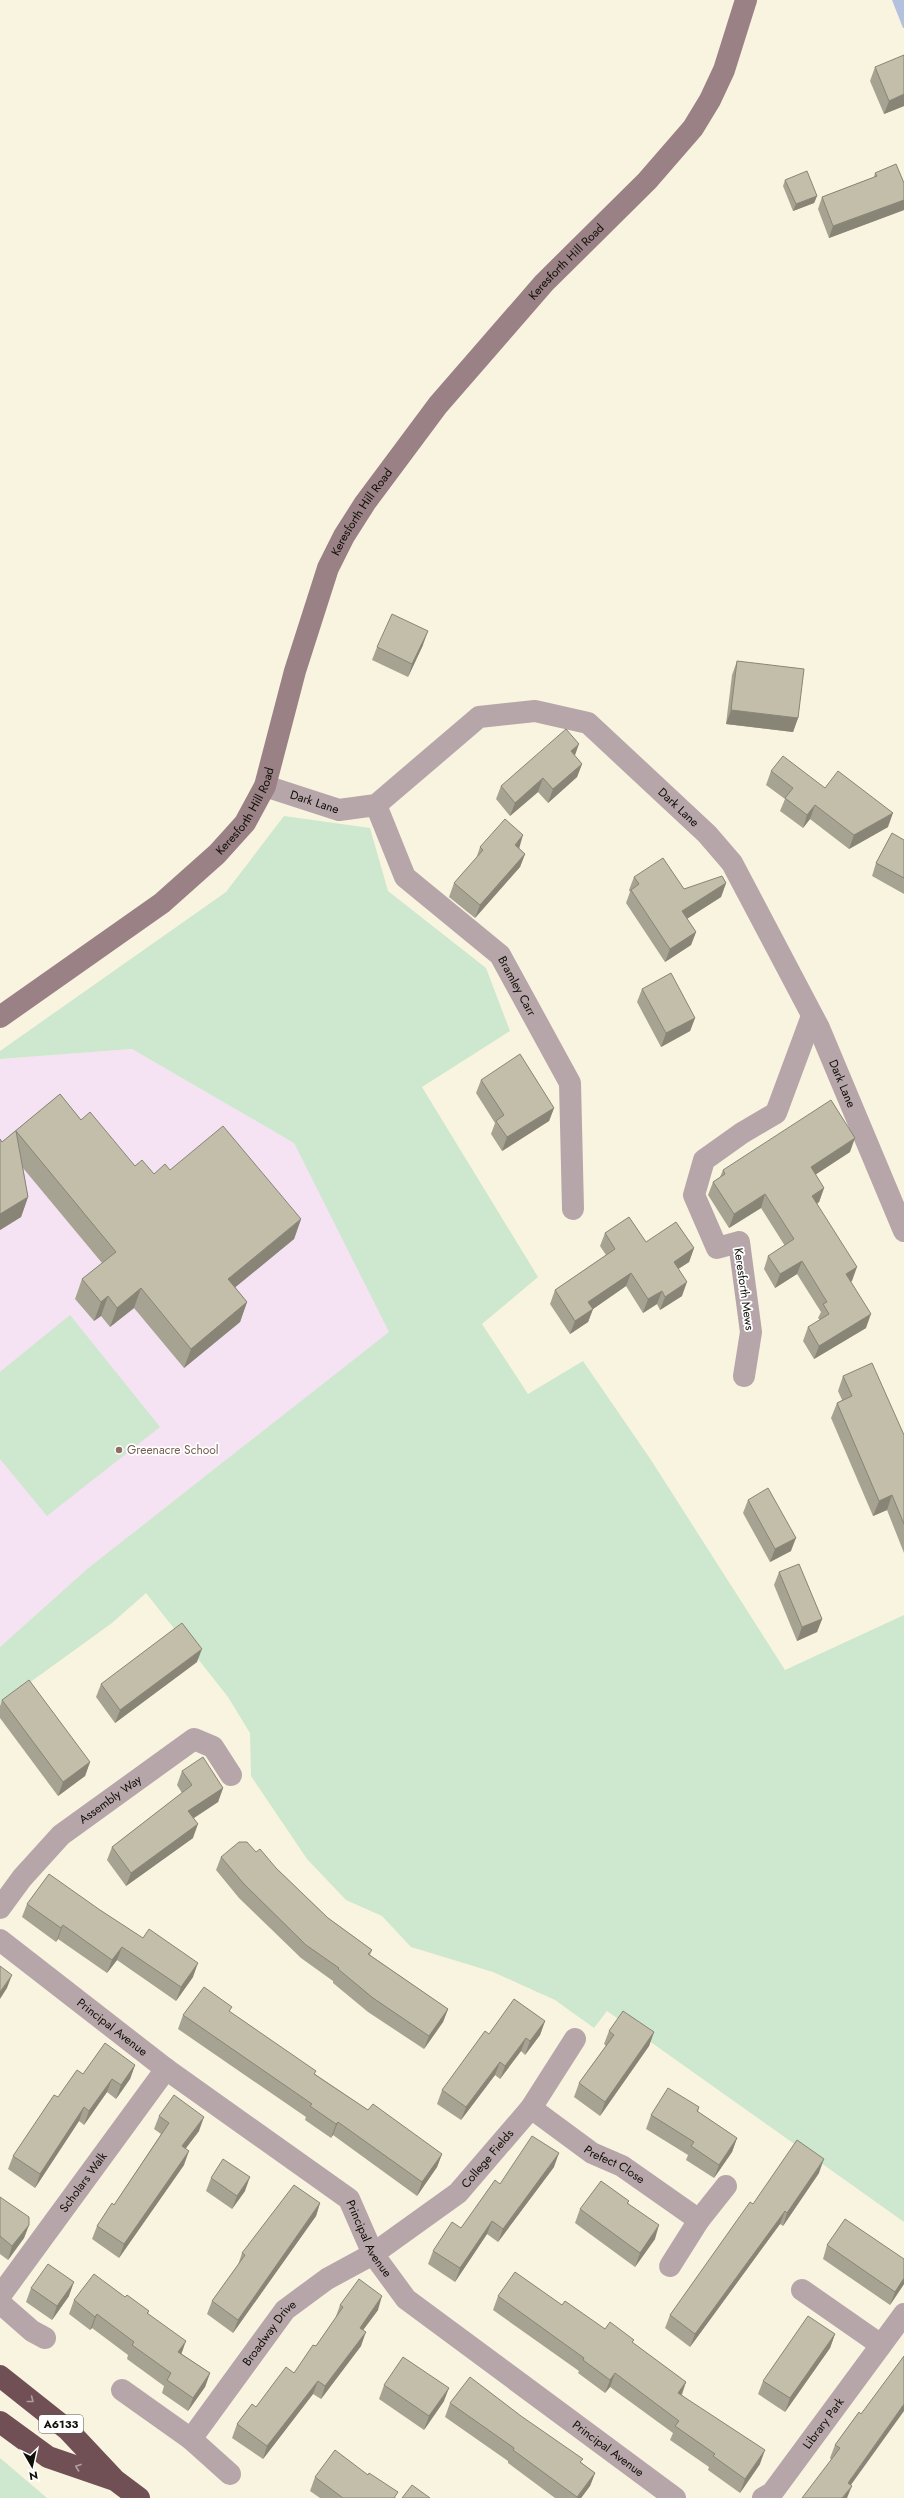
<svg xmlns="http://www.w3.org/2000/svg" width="904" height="2498" font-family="Jost,sans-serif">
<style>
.education{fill:#f5e3f4}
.green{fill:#cee7cf}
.water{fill:#b3c1de}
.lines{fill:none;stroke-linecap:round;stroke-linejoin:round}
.street{stroke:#b7a6a9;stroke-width:22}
.secondary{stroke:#998185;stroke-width:22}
.highway{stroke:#705055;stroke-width:22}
.wall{fill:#a7a392}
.shaded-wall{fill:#888577}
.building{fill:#c2beaa;stroke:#888577}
.oneway{stroke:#b09fa2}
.education-dot{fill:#8d6e63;stroke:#fff;stroke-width:1.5}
.labels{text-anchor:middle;stroke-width:3.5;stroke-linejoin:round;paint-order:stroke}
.shield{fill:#fff;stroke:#575651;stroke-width:1}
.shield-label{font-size:11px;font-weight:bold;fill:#0f0e07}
.street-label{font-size:12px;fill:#0f0e07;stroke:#fff}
.education-label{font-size:12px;fill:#785e54;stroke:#fff;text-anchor:start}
</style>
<rect width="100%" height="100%" fill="#f9f4e0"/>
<polygon class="education" points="132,1049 294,1143 390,1332 87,1569 0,1647 0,1059"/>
<g class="green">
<polygon points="284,816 370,828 388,891 486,968 510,1031 422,1087 538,1277 482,1324 528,1394 583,1361 651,1460 785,1670 904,1615 904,2222 607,2011 594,2028 555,2000 493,1972 411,1947 382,1916 346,1900 307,1859 251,1776 250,1733 228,1697 146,1593 112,1623 0,1704 0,1647 87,1569 389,1332 294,1143 132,1049 0,1059 0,1051 226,892"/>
<polygon points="70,1315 160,1427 47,1516 0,1459 0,1372"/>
<polygon points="0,2458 47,2498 0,2498"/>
</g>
<polygon class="water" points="892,0 904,0 904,28 903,28"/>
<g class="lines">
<g class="street">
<path id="s1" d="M265 786 339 810 376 805 479 717 535 711 588 723 707 834 732 863 819 1028 904 1231"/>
<path id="s2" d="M376 805 405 877 500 955 570 1083 573 1209"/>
<polyline points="744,1376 751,1332 739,1242 717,1248 694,1195 704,1160 742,1133 776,1113 812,1016"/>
<path id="s3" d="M0 1908 22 1878 61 1835 194 1739 213 1747 231 1775"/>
<path id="s4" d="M0 1940 166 2069 349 2199 373 2254 406 2299 675 2498"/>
<path id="s5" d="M531 2108 592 2153 622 2166 699 2220"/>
<polyline points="670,2266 699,2220 726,2186"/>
<polyline points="802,2290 881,2345"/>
<path id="s6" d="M0 2296 166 2069"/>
<polyline points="0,2303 32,2331 45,2338"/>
<polyline points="122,2390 191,2439 230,2474"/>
<path id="s7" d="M191 2439 285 2310 327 2279 373 2254 458 2193 531 2108 575 2039"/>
<path id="s8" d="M763 2498 772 2493 904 2314"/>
</g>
<path class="secondary" id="s9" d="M0 1017 162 903 217 854 245 823 265 786 295 671 328 568 344 536 365 503 438 405 544 283 647 181 693 128 710 100 724 70 746 0"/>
<g class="highway">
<polyline points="0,2376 68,2430 115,2480 139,2498"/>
<polyline points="0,2422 48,2457 112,2479"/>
</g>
</g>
<g class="wall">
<polygon points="875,67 904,106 884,114 870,81"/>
<polygon points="875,173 904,183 904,210 829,238 818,209 822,197 874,177"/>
<polygon points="785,180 817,196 814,203 793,211 783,186"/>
<polygon points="423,645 408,677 372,660 377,647"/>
<polygon points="737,661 798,718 793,732 726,724 732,675"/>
<polygon points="575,756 582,764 577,777 548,803 538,792 510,816 496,799 501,786"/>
<polygon points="771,771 825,788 888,827 849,849 810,819 803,828 780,811 785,799 766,785"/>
<polygon points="904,840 904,894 872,876 876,863"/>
<polygon points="480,847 519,848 525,854 520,867 475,918 449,897 454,883 476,859"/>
<polygon points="634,877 684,889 726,883 721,897 687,919 696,932 691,945 665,962 626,903 630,892 629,890"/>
<polygon points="642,989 695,1018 690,1031 661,1047 637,1002"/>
<polygon points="481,1080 554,1108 549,1121 502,1151 491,1134 495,1123 476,1093"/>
<polygon points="60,1094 81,1120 135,1166 154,1174 170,1170 301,1219 294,1239 235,1287 247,1302 240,1322 184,1368 134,1308 110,1327 101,1316 94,1321 75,1299 82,1279 102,1263 23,1168 28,1197 21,1217 0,1230 0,1139 2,1142"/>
<polygon points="850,1152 815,1174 824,1188 819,1202 817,1204 852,1281 850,1282 866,1328 814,1359 803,1341 808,1327 820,1320 818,1318 821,1312 797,1274 775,1288 764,1269 768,1256 785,1246 761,1208 729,1228 708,1195 713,1182 720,1177 723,1170"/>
<polygon points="605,1233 646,1242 694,1248 689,1262 678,1269 682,1296 660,1310 657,1304 643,1313 626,1286 593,1309 588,1322 570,1334 550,1304 555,1290 606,1255 600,1246"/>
<polygon points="843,1376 904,1435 904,1553 887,1510 873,1516 831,1418 837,1403 842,1400 838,1391"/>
<polygon points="748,1500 791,1551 770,1562 743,1513"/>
<polygon points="779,1572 822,1619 817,1632 797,1641 774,1585"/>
<polygon points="197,1662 115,1723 96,1697 101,1684"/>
<polygon points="2,1700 90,1762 85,1776 58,1796 0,1718 0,1706"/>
<polygon points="182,1771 223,1788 218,1802 194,1818 193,1838 126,1886 107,1860 112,1847 182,1793 177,1785"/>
<polygon points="256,1852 276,1868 328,1918 372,1950 370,1955 448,2009 443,2022 424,2049 368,2012 333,1983 333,1981 301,1958 239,1898 216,1870 221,1857"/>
<polygon points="27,1904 100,1910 193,1977 176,2001 117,1960 107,1973 58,1939 56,1942 22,1917"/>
<polygon points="230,2012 315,2074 368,2110 442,2154 437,2167 417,2196 333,2135 331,2138 305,2120 306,2117 178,2029 183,2015"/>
<polygon points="545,2021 540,2035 525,2055 521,2051 500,2079 495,2075 461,2120 437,2104 442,2090 489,2034"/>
<polygon points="609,2031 654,2032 649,2046 600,2116 574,2097 579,2083 606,2046 604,2044"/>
<polygon points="135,2065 130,2079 116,2099 107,2092 84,2125 79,2121 35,2188 8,2169 13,2156 58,2097 83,2074"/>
<polygon points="699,2107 698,2112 737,2138 732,2152 714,2178 686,2160 688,2155 646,2129 651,2115"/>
<polygon points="159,2116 199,2131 185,2149 184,2165 119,2258 92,2239 97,2226 114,2205 161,2134 154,2129"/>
<polygon points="554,2167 498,2242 487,2234 455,2282 428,2264 433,2251 461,2228 500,2184"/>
<polygon points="819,2173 783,2226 780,2224 690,2347 665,2328 670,2315 753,2204"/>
<polygon points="211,2178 245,2191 232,2209 206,2191"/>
<polygon points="0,2197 29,2225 24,2238 8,2260 0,2254"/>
<polygon points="629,2201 628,2203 655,2239 635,2267 575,2223 580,2209"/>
<polygon points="320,2203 316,2216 233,2333 207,2314 212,2301 238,2265 242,2253"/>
<polygon points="827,2245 904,2284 890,2305 823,2259"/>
<polygon points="31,2288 69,2296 52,2320 26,2302"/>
<polygon points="498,2296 562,2305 605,2329 633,2343 686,2382 682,2395 760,2464 740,2493 708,2470 709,2467 670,2440 673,2433 610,2387 605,2393 578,2373 579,2371 493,2310"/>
<polygon points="125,2297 149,2311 148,2314 182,2354 210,2373 205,2387 188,2411 162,2393 164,2386 127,2359 128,2355 92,2328 90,2330 69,2314 74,2300"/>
<polygon points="340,2305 378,2310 363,2330 361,2346 321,2399 313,2394 263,2459 232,2438 237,2424 294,2373 316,2346 335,2319"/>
<polygon points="835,2334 830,2348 785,2412 758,2394 763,2381"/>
<polygon points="384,2385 444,2401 424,2430 379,2399"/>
<polygon points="450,2403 582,2463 595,2473 590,2486 581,2498 555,2498 508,2463 508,2461 445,2417"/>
<polygon points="859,2412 851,2485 830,2458 835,2445"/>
<polygon points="368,2475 396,2498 320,2498 310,2491 315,2477"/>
</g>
<g class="shaded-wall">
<polygon points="904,94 904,106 884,114 889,101"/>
<polygon points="817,196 814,203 793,211 796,204"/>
<polygon points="904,200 904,210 829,238 833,226"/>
<polygon points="428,631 423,645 408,677 412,664"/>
<polygon points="731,710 798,718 793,732 726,724"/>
<polygon points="579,744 574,758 571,751"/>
<polygon points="582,764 577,777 548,803 553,789"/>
<polygon points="543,778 538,792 510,816 515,803"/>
<polygon points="815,805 810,819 803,828 807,815"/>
<polygon points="893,813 888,827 849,849 854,835"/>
<polygon points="523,835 519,849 515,845"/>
<polygon points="525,854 520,867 475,918 480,905"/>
<polygon points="726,883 721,897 677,925 682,911"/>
<polygon points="696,932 691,945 665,962 670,949"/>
<polygon points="695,1018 690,1031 661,1047 666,1033"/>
<polygon points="554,1108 549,1121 502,1151 507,1137"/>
<polygon points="855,1138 850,1152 806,1181 811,1167"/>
<polygon points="824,1188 819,1202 807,1210 812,1196"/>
<polygon points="765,1194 761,1208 729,1228 734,1214"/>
<polygon points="28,1197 21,1217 0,1230 0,1214"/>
<polygon points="301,1219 294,1239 221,1299 228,1279"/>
<polygon points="694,1248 689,1262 669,1275 674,1262"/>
<polygon points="802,1261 797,1274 775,1288 780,1274"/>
<polygon points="857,1267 852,1281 841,1288 846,1274"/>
<polygon points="631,1273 626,1286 593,1309 588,1322 570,1334 575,1321 588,1302"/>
<polygon points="687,1282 682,1296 660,1310 665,1297"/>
<polygon points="141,1288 134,1308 110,1327 117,1308"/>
<polygon points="662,1291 657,1304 643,1313 648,1299"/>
<polygon points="108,1296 101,1316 94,1321 101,1302"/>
<polygon points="247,1302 240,1322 184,1368 191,1349"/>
<polygon points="871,1314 866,1328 814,1359 819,1346"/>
<polygon points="892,1495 887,1510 873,1516 879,1501"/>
<polygon points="796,1538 791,1551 770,1562 775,1549"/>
<polygon points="822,1619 817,1632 797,1641 802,1627"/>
<polygon points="202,1649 197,1662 115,1723 120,1710"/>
<polygon points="90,1762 85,1776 58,1796 63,1782"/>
<polygon points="223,1788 218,1802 183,1825 188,1811"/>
<polygon points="198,1824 193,1838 126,1886 131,1873"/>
<polygon points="63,1925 58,1939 56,1942 61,1928"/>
<polygon points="122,1947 117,1960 107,1973 112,1960"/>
<polygon points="198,1963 193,1977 176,2001 181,1987"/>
<polygon points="12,1975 7,1988 0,1999 0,1992"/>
<polygon points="448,2009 443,2022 424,2049 429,2036"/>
<polygon points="545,2021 540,2035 525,2055 530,2041"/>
<polygon points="654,2032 649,2046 600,2116 605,2102"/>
<polygon points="526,2038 521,2051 500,2079 505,2066"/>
<polygon points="500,2062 495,2075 461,2120 466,2107"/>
<polygon points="135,2065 130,2079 116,2099 121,2085"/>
<polygon points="112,2079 107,2092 84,2125 89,2111"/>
<polygon points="84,2107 79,2121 35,2188 40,2174"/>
<polygon points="204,2117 199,2131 177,2160 182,2146"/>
<polygon points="338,2122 333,2135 331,2138 336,2124"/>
<polygon points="737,2138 732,2152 714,2178 719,2165"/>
<polygon points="189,2151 184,2165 119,2258 124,2244"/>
<polygon points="559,2153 554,2167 498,2242 503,2229"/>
<polygon points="442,2154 437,2167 417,2196 422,2182"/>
<polygon points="824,2159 819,2173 783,2226 787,2213"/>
<polygon points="250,2177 245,2191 232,2209 237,2196"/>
<polygon points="320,2203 316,2216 233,2333 238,2320"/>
<polygon points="785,2211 780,2224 690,2347 695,2334"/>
<polygon points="492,2221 487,2234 455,2282 460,2268"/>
<polygon points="29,2225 24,2238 8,2260 12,2246"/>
<polygon points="659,2225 655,2239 635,2267 640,2253"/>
<polygon points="904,2278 904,2284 890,2305 895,2292"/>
<polygon points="74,2282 69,2296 52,2320 57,2306"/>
<polygon points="382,2296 378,2310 355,2341 360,2328"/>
<polygon points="97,2314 92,2328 90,2330 95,2317"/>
<polygon points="366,2332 361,2346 321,2399 325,2386"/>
<polygon points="835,2334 830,2348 785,2412 790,2398"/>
<polygon points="186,2341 181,2355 178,2352"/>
<polygon points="210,2373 205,2387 188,2411 193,2398"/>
<polygon points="615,2373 610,2387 605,2393 610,2380"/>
<polygon points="318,2381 313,2394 263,2459 267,2446"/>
<polygon points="686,2382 681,2395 678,2393"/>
<polygon points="449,2388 444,2401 424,2430 429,2416"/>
<polygon points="904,2404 904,2411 843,2496 848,2483"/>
<polygon points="765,2450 760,2464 740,2493 745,2479"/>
<polygon points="595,2473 590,2486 581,2498 577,2498"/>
<polygon points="852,2486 847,2498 842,2498"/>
</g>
<g class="building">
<polygon points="904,55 904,94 889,101 875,67"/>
<polygon points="896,164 904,183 904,200 833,226 822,197 877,176 875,173"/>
<polygon points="807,171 817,196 796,204 785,180"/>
<polygon points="392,614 428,631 412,664 377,647"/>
<polygon points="737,661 804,669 798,718 731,710"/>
<polygon points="566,729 579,744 571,751 582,764 553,789 543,778 515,803 501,786"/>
<polygon points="783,756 825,788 838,771 893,813 854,835 815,805 807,815 785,798 793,788 771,771"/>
<polygon points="505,819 523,835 515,845 525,854 480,905 454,883 483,850 480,847"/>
<polygon points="892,833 904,840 904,878 876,863"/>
<polygon points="663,858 684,889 722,876 726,883 682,911 696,932 670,949 631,890 639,884 634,877"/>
<polygon points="671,973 695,1018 666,1033 642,989"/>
<polygon points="520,1054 554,1108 507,1137 496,1121 504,1115 481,1080"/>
<polygon points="60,1094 81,1120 90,1112 135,1166 142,1160 154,1174 165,1164 170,1170 223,1126 301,1219 228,1279 247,1302 191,1349 141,1288 117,1308 108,1296 101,1302 82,1279 116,1252 16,1131 28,1197 0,1214 0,1139 2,1142"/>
<polygon points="831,1100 855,1138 811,1167 824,1188 812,1196 857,1267 846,1274 871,1314 819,1346 808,1327 829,1314 823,1304 827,1302 802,1261 780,1274 768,1256 794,1239 765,1194 734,1214 713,1182 725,1174 723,1170"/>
<polygon points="629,1217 646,1242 676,1222 694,1248 674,1262 687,1282 665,1297 662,1291 648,1299 631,1273 588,1302 593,1309 575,1321 555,1290 615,1249 605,1233"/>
<polygon points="872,1363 904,1435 904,1524 892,1495 879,1501 837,1403 852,1396 843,1376"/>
<polygon points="768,1488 796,1538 775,1549 748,1500"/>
<polygon points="799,1564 822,1619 802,1627 779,1572"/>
<polygon points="182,1623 202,1649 120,1710 101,1684"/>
<polygon points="29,1680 90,1762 63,1782 2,1700"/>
<polygon points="203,1757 223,1788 188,1811 198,1824 131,1873 112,1847 192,1785 182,1771"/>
<polygon points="239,1842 247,1842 256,1852 260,1849 276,1868 328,1918 372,1950 368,1954 448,2009 429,2036 373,1998 338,1969 339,1968 306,1945 244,1884 221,1857"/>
<polygon points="49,1874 100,1910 143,1938 149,1929 198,1963 181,1987 122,1947 112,1960 63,1925 61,1928 27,1904"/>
<polygon points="0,1966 12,1975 0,1992"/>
<polygon points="204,1987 232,2007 229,2011 316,2071 314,2074 368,2110 373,2104 442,2154 422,2182 338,2122 336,2124 310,2106 312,2104 183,2015"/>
<polygon points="514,1999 545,2021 530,2041 526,2038 505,2066 500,2062 466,2107 442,2090 485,2031 489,2034"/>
<polygon points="623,2011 654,2032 605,2102 579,2083 614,2035 609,2031"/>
<polygon points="105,2043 135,2065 121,2085 112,2079 89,2111 84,2107 40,2174 13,2156 54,2095 58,2097 77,2070 83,2074"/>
<polygon points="668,2088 699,2107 697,2111 737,2138 719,2165 691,2146 694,2142 651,2115"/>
<polygon points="174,2095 204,2117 182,2146 189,2151 124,2244 97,2226 112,2203 114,2205 169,2123 159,2116"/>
<polygon points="532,2136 559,2153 503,2229 492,2221 460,2268 433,2251 452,2222 461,2228 495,2180 500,2184"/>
<polygon points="797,2140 824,2159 787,2213 785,2211 695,2334 670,2315 750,2202 753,2204"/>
<polygon points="223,2159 250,2177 237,2196 211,2178"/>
<polygon points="601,2181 629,2201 627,2203 659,2225 640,2253 580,2209"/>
<polygon points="294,2185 320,2203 238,2320 212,2301 245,2255 242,2253"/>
<polygon points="0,2197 29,2217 29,2225 12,2246 0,2236"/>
<polygon points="845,2219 904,2259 904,2278 895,2292 827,2245"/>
<polygon points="48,2264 74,2282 57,2306 31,2288"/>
<polygon points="515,2272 562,2305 565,2301 605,2329 610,2322 634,2340 632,2342 686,2382 678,2393 765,2450 745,2479 713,2456 715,2454 675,2426 679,2421 615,2373 610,2380 583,2360 584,2358 498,2296"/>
<polygon points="94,2274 125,2297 127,2295 149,2311 147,2313 186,2341 178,2352 210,2373 193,2398 167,2380 171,2373 132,2345 134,2342 97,2314 95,2317 74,2300"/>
<polygon points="359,2279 382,2296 360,2328 366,2332 325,2386 318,2381 267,2446 237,2424 252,2404 256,2407 286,2367 294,2373 313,2345 316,2346 343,2307 340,2305"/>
<polygon points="808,2316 835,2334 790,2398 763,2381"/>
<polygon points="904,2356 904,2404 848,2483 852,2486 842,2498 802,2498 840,2448 835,2445 859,2412 861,2414"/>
<polygon points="403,2357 449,2388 429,2416 384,2385"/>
<polygon points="470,2377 521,2416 583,2459 580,2462 595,2473 577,2497 513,2450 514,2448 450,2403"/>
<polygon points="335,2450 368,2475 369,2473 398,2492 394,2498 343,2498 315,2477"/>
<polygon points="412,2485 430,2498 402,2498"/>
</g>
<defs><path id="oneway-chevron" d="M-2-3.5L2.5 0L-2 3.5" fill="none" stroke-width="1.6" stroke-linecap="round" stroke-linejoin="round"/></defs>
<g class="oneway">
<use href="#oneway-chevron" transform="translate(31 2400) rotate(38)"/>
<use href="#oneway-chevron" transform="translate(78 2467) rotate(-160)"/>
</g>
<circle class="education-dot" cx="119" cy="1450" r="4"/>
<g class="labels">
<rect class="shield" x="39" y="2415" width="44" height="18" rx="3"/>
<g class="shield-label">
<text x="61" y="2428">A6133</text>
</g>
<g class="street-label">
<text dy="4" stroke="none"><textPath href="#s9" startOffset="972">Keresforth Hill Road</textPath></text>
<text dy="4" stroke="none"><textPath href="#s9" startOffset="648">Keresforth Hill Road</textPath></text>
<text dy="4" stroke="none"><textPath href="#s1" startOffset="52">Dark Lane</textPath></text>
<text dy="4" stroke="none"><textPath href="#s1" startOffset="485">Dark Lane</textPath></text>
<text dy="4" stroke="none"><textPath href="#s9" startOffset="324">Keresforth Hill Road</textPath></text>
<text dy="4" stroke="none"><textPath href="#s2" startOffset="236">Bramley Carr</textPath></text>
<text dy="4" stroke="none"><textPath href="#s1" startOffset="809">Dark Lane</textPath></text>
<text transform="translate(744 1289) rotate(82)" y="4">Keresforth Mews</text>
<text dy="4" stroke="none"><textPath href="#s3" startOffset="156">Assembly Way</textPath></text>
<text dy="4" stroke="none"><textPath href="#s4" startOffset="142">Principal Avenue</textPath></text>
<text dy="4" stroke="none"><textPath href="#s7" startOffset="414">College Fields</textPath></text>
<text dy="4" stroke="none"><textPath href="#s5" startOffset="101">Prefect Close</textPath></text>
<text dy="4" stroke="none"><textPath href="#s6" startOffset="141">Scholars Walk</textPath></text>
<text dy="4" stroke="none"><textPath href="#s4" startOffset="479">Principal Avenue</textPath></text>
<text dy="4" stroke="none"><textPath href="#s7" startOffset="132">Broadway Drive</textPath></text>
<text dy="4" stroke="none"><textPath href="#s8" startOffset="97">Library Park</textPath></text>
<text dy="4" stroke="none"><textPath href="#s4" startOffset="802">Principal Avenue</textPath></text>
</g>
<g class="education-label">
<text x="127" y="1454">Greenacre School</text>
</g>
</g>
<g transform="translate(32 2466) rotate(171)" stroke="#ffffff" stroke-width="3" paint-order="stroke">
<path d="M0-3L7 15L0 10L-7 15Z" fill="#0f0e07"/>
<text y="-6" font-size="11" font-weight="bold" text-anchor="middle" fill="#0f0e07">N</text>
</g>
</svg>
